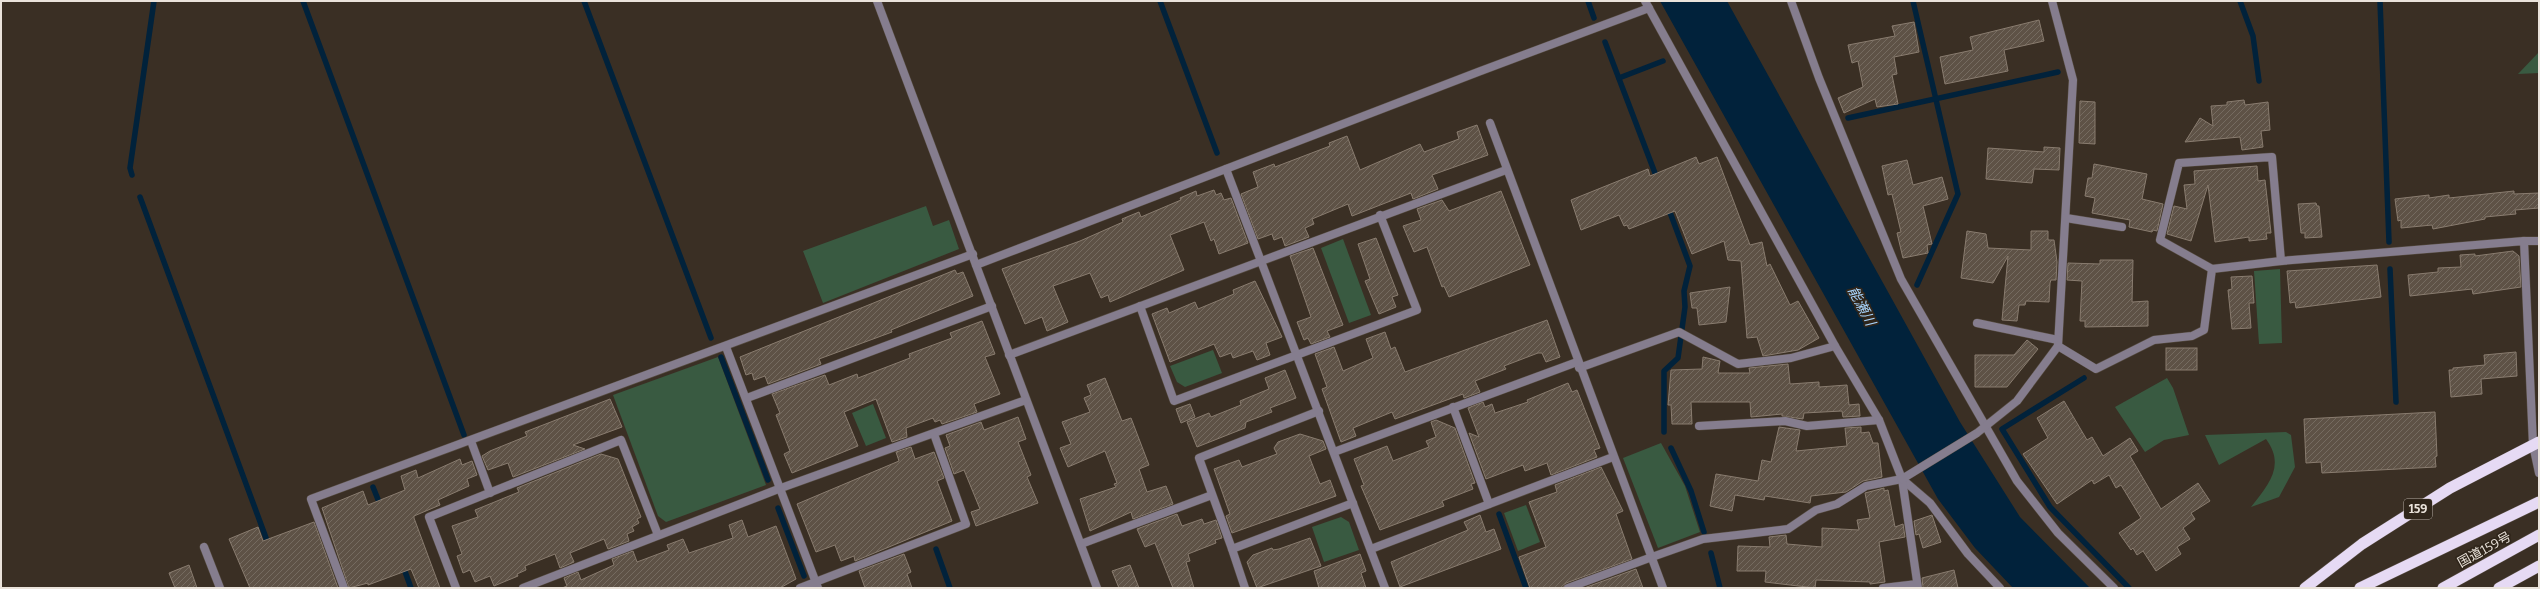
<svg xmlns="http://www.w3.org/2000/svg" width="2540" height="589" font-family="Bitter,'Noto Sans JP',serif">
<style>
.green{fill:#395a41}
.water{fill:#01223b}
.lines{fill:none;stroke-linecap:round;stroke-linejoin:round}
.stream{stroke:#01223b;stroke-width:5.5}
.building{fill:url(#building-hatch);stroke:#897c6f}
.service-casing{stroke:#564c41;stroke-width:9}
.minor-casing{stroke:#564c41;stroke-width:9}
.trunk-casing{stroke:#564c41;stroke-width:12}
.service{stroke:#857d8e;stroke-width:8}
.minor{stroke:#857d8e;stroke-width:8}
.trunk{stroke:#e6daf4;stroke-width:11}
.labels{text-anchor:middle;stroke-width:3.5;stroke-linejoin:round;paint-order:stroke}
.shield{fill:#30261b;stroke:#b2aaa1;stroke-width:1}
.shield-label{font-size:12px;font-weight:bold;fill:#eae3db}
.street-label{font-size:13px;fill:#eae3db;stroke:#30261b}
.water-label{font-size:14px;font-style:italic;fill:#a7d3fb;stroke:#30261b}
</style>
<defs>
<pattern id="building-hatch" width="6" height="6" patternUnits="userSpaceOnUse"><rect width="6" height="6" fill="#5e5246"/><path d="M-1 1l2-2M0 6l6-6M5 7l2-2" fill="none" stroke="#756b60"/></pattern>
</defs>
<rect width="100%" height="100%" fill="#3a2f24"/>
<g class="green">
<polygon points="2539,52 2539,73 2518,74"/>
<polygon points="926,206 933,226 949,220 959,249 823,303 803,251"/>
<polygon points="1343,239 1371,315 1349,323 1321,248"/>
<polygon points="2280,269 2282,343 2259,344 2254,271"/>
<polygon points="1213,350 1222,373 1185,387 1177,382 1170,366"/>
<polygon points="718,357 766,485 666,522 658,516 613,395"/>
<polygon points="2167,378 2173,388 2189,435 2164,440 2145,452 2115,407"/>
<polygon points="873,404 886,438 866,446 852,413"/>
<path d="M2286 432 2291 435 2295 467 2279 497 2251 507C2268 485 2286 466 2266 439L2219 465 2205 435Z"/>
<polygon points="1661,443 1685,486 1700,532 1658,548 1623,458"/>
<polygon points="1526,505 1540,542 1518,551 1504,513"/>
<polygon points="1341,517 1349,522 1359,550 1324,562 1312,527"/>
</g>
<polygon class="water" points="1660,1 1727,1 1960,422 2020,517 2090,588 2013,588 1975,548 1938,499"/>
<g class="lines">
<g class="stream">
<polyline points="303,1 464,435"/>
<polyline points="584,1 711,338"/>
<polyline points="1160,1 1217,153"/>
<polyline points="1588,1 1594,18"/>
<polyline points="1913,1 1958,194 1917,285"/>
<polyline points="2240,1 2253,36 2259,81"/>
<polyline points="2380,1 2389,242"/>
<polyline points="1605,42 1658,181"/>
<polyline points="1619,78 1663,61"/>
<polyline points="1848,118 2058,72"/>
<polyline points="132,175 130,168 154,1"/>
<polyline points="140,197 269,546"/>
<polyline points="2390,269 2396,402"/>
<polyline points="721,357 768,480"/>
<polyline points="2084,378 2002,429 2050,507 2129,588"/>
<polyline points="1664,432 1664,371 1678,358 1685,307 1684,291 1690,266 1668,207"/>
<polyline points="1671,448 1691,491 1704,532"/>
<polyline points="373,487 381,507"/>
<polyline points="778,508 804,576"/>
<polyline points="1499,514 1526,588"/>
<polyline points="936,549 950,588"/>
<polyline points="1711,553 1720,588"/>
<polyline points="403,566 411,588"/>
</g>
</g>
<g class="building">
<polygon points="2039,20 2044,41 2004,50 2008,71 1945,84 1940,57 1973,50 1970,37"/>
<polygon points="1914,22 1919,52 1894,57 1897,74 1892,75 1898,104 1877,107 1875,99 1844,113 1838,98 1863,87 1858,61 1852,63 1848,45 1895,36 1892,26"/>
<polygon points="2244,100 2245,105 2268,102 2270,130 2261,131 2263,147 2242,150 2240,137 2185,142 2200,118 2213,126 2211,106 2227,105 2227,102"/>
<polygon points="2080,101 2095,102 2095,144 2079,143"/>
<polygon points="1477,125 1488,155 1432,175 1438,189 1413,199 1411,193 1352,216 1348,204 1312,219 1314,224 1305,228 1309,237 1285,246 1282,237 1274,240 1272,234 1258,239 1241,194 1258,187 1253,172 1274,164 1275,167 1330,146 1329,143 1347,136 1360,170 1420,144 1424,152 1459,139 1457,132"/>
<polygon points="2044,147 2060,148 2059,170 2034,169 2032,183 1986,179 1988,148 2044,152"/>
<polygon points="1696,157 1699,164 1717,157 1750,245 1762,242 1767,266 1770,264 1790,305 1798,301 1819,338 1798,350 1763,356 1757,337 1747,338 1741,261 1728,260 1724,241 1692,254 1675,211 1629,229 1627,225 1624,226 1619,215 1581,230 1571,200 1648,169 1650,176"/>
<polygon points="1907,160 1913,185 1942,177 1948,199 1923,206 1932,244 1927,245 1928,253 1903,258 1897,233 1901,232 1892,194 1888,195 1882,166"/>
<polygon points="2094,164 2147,174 2142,199 2163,204 2157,231 2153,230 2152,232 2129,227 2130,220 2092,213 2095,198 2085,196 2088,178 2092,178"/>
<polygon points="2257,166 2258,181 2265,180 2271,233 2266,233 2267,239 2249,241 2249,237 2215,242 2208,185 2191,241 2167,234 2174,206 2187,209 2184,185 2195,184 2194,171"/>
<polygon points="1214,190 1216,195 1221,193 1224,200 1231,198 1248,243 1219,254 1214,239 1211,241 1204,222 1170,235 1184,270 1110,302 1108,295 1101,298 1090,273 1053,286 1068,322 1047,331 1042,317 1025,324 1002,269 1080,241 1123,222 1122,219 1139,212 1141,217 1181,200 1180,198 1196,191 1197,196"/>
<polygon points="1501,191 1530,265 1449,297 1444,286 1442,287 1427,247 1414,252 1403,226 1421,220 1417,209 1442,200 1449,211"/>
<polygon points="2514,191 2514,194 2539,193 2539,208 2515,210 2516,214 2485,217 2485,219 2433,229 2432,225 2401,228 2401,220 2398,221 2395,199 2429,195 2429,198 2449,195 2449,198"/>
<polygon points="2316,203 2317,206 2319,206 2322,237 2305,238 2305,233 2301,233 2298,204"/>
<polygon points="1967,231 1986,234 1988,248 2031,250 2031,231 2048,231 2048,240 2054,240 2057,262 2056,280 2051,280 2050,283 2049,302 2026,301 2025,305 2019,305 2017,321 2002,320 2008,256 1993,283 1961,278"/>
<polygon points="1376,238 1398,295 1392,297 1396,307 1379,314 1365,281 1370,279 1358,244"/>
<polygon points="1313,248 1343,325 1327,331 1330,337 1311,344 1308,338 1304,340 1297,322 1311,317 1290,256"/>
<polygon points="2513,251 2519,256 2521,287 2473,294 2472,289 2410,296 2408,275 2438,272 2438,268 2461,267 2460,255 2475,254 2475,256"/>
<polygon points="2100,260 2133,260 2132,302 2148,301 2148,326 2085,327 2085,321 2080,321 2082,281 2067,280 2068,263 2100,264"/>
<polygon points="2377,265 2381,297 2296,308 2295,302 2290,303 2287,271"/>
<polygon points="955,270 957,274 963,272 973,296 891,330 892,332 819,359 821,364 768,384 765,376 754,380 752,373 746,375 740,357"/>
<polygon points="2252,276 2254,303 2249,303 2251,328 2232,329 2228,290 2232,289 2231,277"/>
<polygon points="1255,281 1282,337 1266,343 1270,355 1257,360 1253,351 1233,358 1231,353 1220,357 1214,344 1170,362 1152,314 1167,308 1169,313 1195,302 1198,309 1234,294 1233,290"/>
<polygon points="1730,287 1726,322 1699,325 1697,308 1692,308 1690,293"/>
<polygon points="1547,320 1560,357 1546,362 1542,353 1538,353 1504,366 1506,369 1475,381 1480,392 1464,398 1463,394 1395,419 1392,412 1353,428 1356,436 1341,442 1322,389 1327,387 1315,354 1334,347 1343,371 1373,358 1366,339 1385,332 1391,349 1395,347 1405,372"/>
<polygon points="982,321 995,354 985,357 1000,394 974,404 977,412 942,424 940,420 935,422 933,418 906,428 907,437 892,442 876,399 844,412 858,446 792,473 784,454 790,451 776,415 780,413 772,394 825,375 829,385 857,374 858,378 910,358 909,354 952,338 950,333"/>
<polygon points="2027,340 2038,349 2007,387 1975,387 1975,355 2014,355"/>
<rect x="2166" y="348" width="31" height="22"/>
<polygon points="2516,352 2517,376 2481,379 2482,394 2451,397 2449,370 2453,370 2453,368 2485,365 2484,355"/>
<polygon points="1703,357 1720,361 1718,373 1750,373 1749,368 1788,364 1790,384 1819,382 1819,387 1847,385 1849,405 1859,404 1860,416 1843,417 1842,411 1804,413 1803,419 1782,416 1782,414 1751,417 1750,402 1691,402 1692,424 1672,424 1671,405 1668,405 1671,370 1702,369"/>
<polygon points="1285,370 1296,398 1270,408 1272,412 1246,422 1245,428 1197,447 1187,422 1209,413 1211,417 1241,405 1240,401 1269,389 1265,378"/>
<polygon points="1105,378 1122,421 1131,418 1149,465 1139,469 1147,492 1166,486 1173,504 1133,519 1131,512 1090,531 1080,499 1116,487 1114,484 1117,483 1105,451 1068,467 1060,448 1071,444 1062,422 1090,412 1084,398 1091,395 1087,385"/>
<polygon points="1568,383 1572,392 1577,390 1600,448 1594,450 1597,457 1551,475 1547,463 1525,471 1523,465 1486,479 1469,433 1479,437 1468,408 1483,402 1485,407 1492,404 1495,413 1528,402 1527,400"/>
<polygon points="610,399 622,427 573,445 585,449 513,477 508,463 488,470 482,456 490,451 527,436 525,432"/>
<polygon points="2064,401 2087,440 2092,437 2103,456 2130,438 2138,451 2130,456 2161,509 2198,483 2210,501 2191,513 2195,519 2183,528 2190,539 2177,547 2181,554 2156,571 2143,551 2137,555 2133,548 2131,550 2119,533 2141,518 2121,485 2116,488 2109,475 2094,484 2092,480 2057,504 2023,454 2048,438 2037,418"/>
<polygon points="1190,404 1195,417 1181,423 1176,409"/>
<polygon points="2435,412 2437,456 2435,457 2436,467 2322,473 2321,462 2306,463 2304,419"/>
<polygon points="1018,417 1026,439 1018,442 1031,475 1027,477 1038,503 976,526 971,512 980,509 964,470 954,474 945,448 950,446 946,435 981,422 984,430"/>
<polygon points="1436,420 1455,428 1475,483 1471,484 1473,489 1442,501 1444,506 1380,530 1361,486 1364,485 1354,459 1387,446 1393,461 1429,447 1426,441 1436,437 1431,422"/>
<polygon points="1779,427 1800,430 1796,451 1847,446 1845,428 1861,427 1861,433 1869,432 1873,443 1878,443 1882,477 1863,481 1846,492 1811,496 1810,503 1765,496 1764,500 1735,495 1732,511 1710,506 1716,474 1758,481 1762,460 1771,462"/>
<polygon points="1300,434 1323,441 1326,449 1309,456 1320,484 1330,480 1336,496 1232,533 1226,516 1230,514 1214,469 1239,460 1242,467 1277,454 1274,448 1278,442"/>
<polygon points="911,447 915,459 934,452 944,478 937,481 952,521 855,561 854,556 841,561 835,545 816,552 797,504 899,461 896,452"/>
<polygon points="601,454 618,459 641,517 637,519 639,523 632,527 634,531 627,534 629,541 608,549 604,539 570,553 574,562 560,568 555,554 525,566 526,570 517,574 518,576 494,586 490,576 475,582 470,570 463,573 457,556 462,554 452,526 478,517 475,510 519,492 517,488"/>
<polygon points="460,459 462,465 472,461 477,475 467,479 469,486 438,500 440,505 414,516 414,518 440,588 419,588 411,569 368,585 368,583 349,588 322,508 363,491 368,505 405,490 401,476 416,470 418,478"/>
<polygon points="1601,467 1623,511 1616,514 1632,559 1566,583 1563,588 1530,588 1519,557 1546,547 1529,502 1557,492 1555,485"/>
<polygon points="1884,488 1884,491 1888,490 1895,527 1903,524 1905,537 1879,542 1885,582 1870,584 1870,582 1816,580 1815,588 1765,582 1766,571 1737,571 1738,546 1770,547 1769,537 1786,535 1787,544 1822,547 1822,528 1859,530 1857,520 1870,518 1865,493"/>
<polygon points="1177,514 1182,526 1202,519 1204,524 1216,520 1222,538 1215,540 1216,543 1188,554 1190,561 1186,562 1194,588 1173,588 1155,543 1145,547 1137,529"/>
<polygon points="1480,515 1486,532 1494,529 1501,549 1400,587 1391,562 1468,530 1464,522"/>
<polygon points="1932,515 1941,542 1923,548 1919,534 1916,535 1914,521"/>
<polygon points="742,520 748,537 776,526 796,579 780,588 562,588 567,586 564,578 578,572 581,580 614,565 612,559 633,551 637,562 669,550 667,545 683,539 689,553 733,538 729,525"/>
<polygon points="314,522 338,588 250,588 229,539 258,527 263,541"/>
<polygon points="1310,538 1321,566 1257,588 1247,562 1253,555 1272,548 1273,550 1279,549"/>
<polygon points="904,554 911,572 907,574 912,588 865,588 859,571"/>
<polygon points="1360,554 1366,571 1361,573 1366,588 1319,588 1314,571"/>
<polygon points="189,565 197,588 175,588 169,573"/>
<polygon points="1130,565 1139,588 1119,588 1112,571"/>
<polygon points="1636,569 1643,588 1584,588"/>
<polygon points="1954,570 1958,588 1923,588 1922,578"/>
</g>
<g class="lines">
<defs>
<g id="service">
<polyline points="2052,1 2073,80 2058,346"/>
<polyline points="2066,218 2122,227"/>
<polyline points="2524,241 2539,241"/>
<polyline points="2212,269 2160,240 2179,163 2272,157 2281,261"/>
<polyline points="1977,323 2058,340"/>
<polyline points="1579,368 1679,332 1738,364 1791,358 1835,346"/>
<polyline points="1699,426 1785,421 1807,426 1879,420"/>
<polyline points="1652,557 1703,539 1788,529 1816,510 1837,504 1866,486 1902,479 1930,503 1968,554 2000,588"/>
<polyline points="1883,588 1917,584"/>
</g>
<g id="minor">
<polyline points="877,1 1097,588"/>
<polyline points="1645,1 1835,346 1879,420 1902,479 1918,588"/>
<polyline points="1791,1 1819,78 1901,279 2017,481 2058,533 2114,588"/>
<polyline points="1490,123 1663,588"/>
<polyline points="1226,169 1385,588"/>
<polyline points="976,265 1478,72 1649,8"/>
<polyline points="1140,306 1174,401 1417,310 1380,215"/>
<polyline points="726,347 818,588"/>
<polyline points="1009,355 1506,170"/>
<polyline points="747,398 992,306"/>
<polyline points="1453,407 1489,504"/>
<polyline points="1319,411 1199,458 1232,549 1353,503"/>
<polyline points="471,441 490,493"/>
<polyline points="1334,452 1577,362"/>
<polyline points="1902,479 1977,433 2017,401 2058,346 2096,369 2154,340 2192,336 2204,330 2212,269 2281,261 2524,241 2533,445 2539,473"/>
<polyline points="1081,544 1212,495"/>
<polyline points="204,547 220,588"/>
<polyline points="1232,549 1245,588"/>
<polyline points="1371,549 1613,457"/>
<polyline points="344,588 311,499 973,254"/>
<polyline points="456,588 429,517 621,440 658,535"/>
<polyline points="523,588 781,488 1026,400"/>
<polyline points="800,588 966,524 934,434"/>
<polyline points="1568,588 1652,557"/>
</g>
<g id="trunk">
<polyline points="2305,588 2362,544 2450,488 2539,442"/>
<polyline points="2360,588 2539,502"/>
<polyline points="2443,588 2539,535"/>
<polyline points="2499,588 2539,566"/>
</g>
</defs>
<use href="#service" class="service-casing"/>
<use href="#minor" class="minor-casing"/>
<use href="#trunk" class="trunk-casing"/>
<use href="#service" class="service"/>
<use href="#minor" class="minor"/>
<use href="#trunk" class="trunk"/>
</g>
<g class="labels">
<rect class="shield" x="2404" y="499" width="28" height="20" rx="3"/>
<g class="shield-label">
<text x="2418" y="513">159</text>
</g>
<g class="street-label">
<text transform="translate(2484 549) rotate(-29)" y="5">国道159号</text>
</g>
<g class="water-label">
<text transform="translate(1862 306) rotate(62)" y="5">能瀬川</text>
</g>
</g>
<rect width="2540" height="589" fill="none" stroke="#eae3db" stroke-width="4"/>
</svg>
